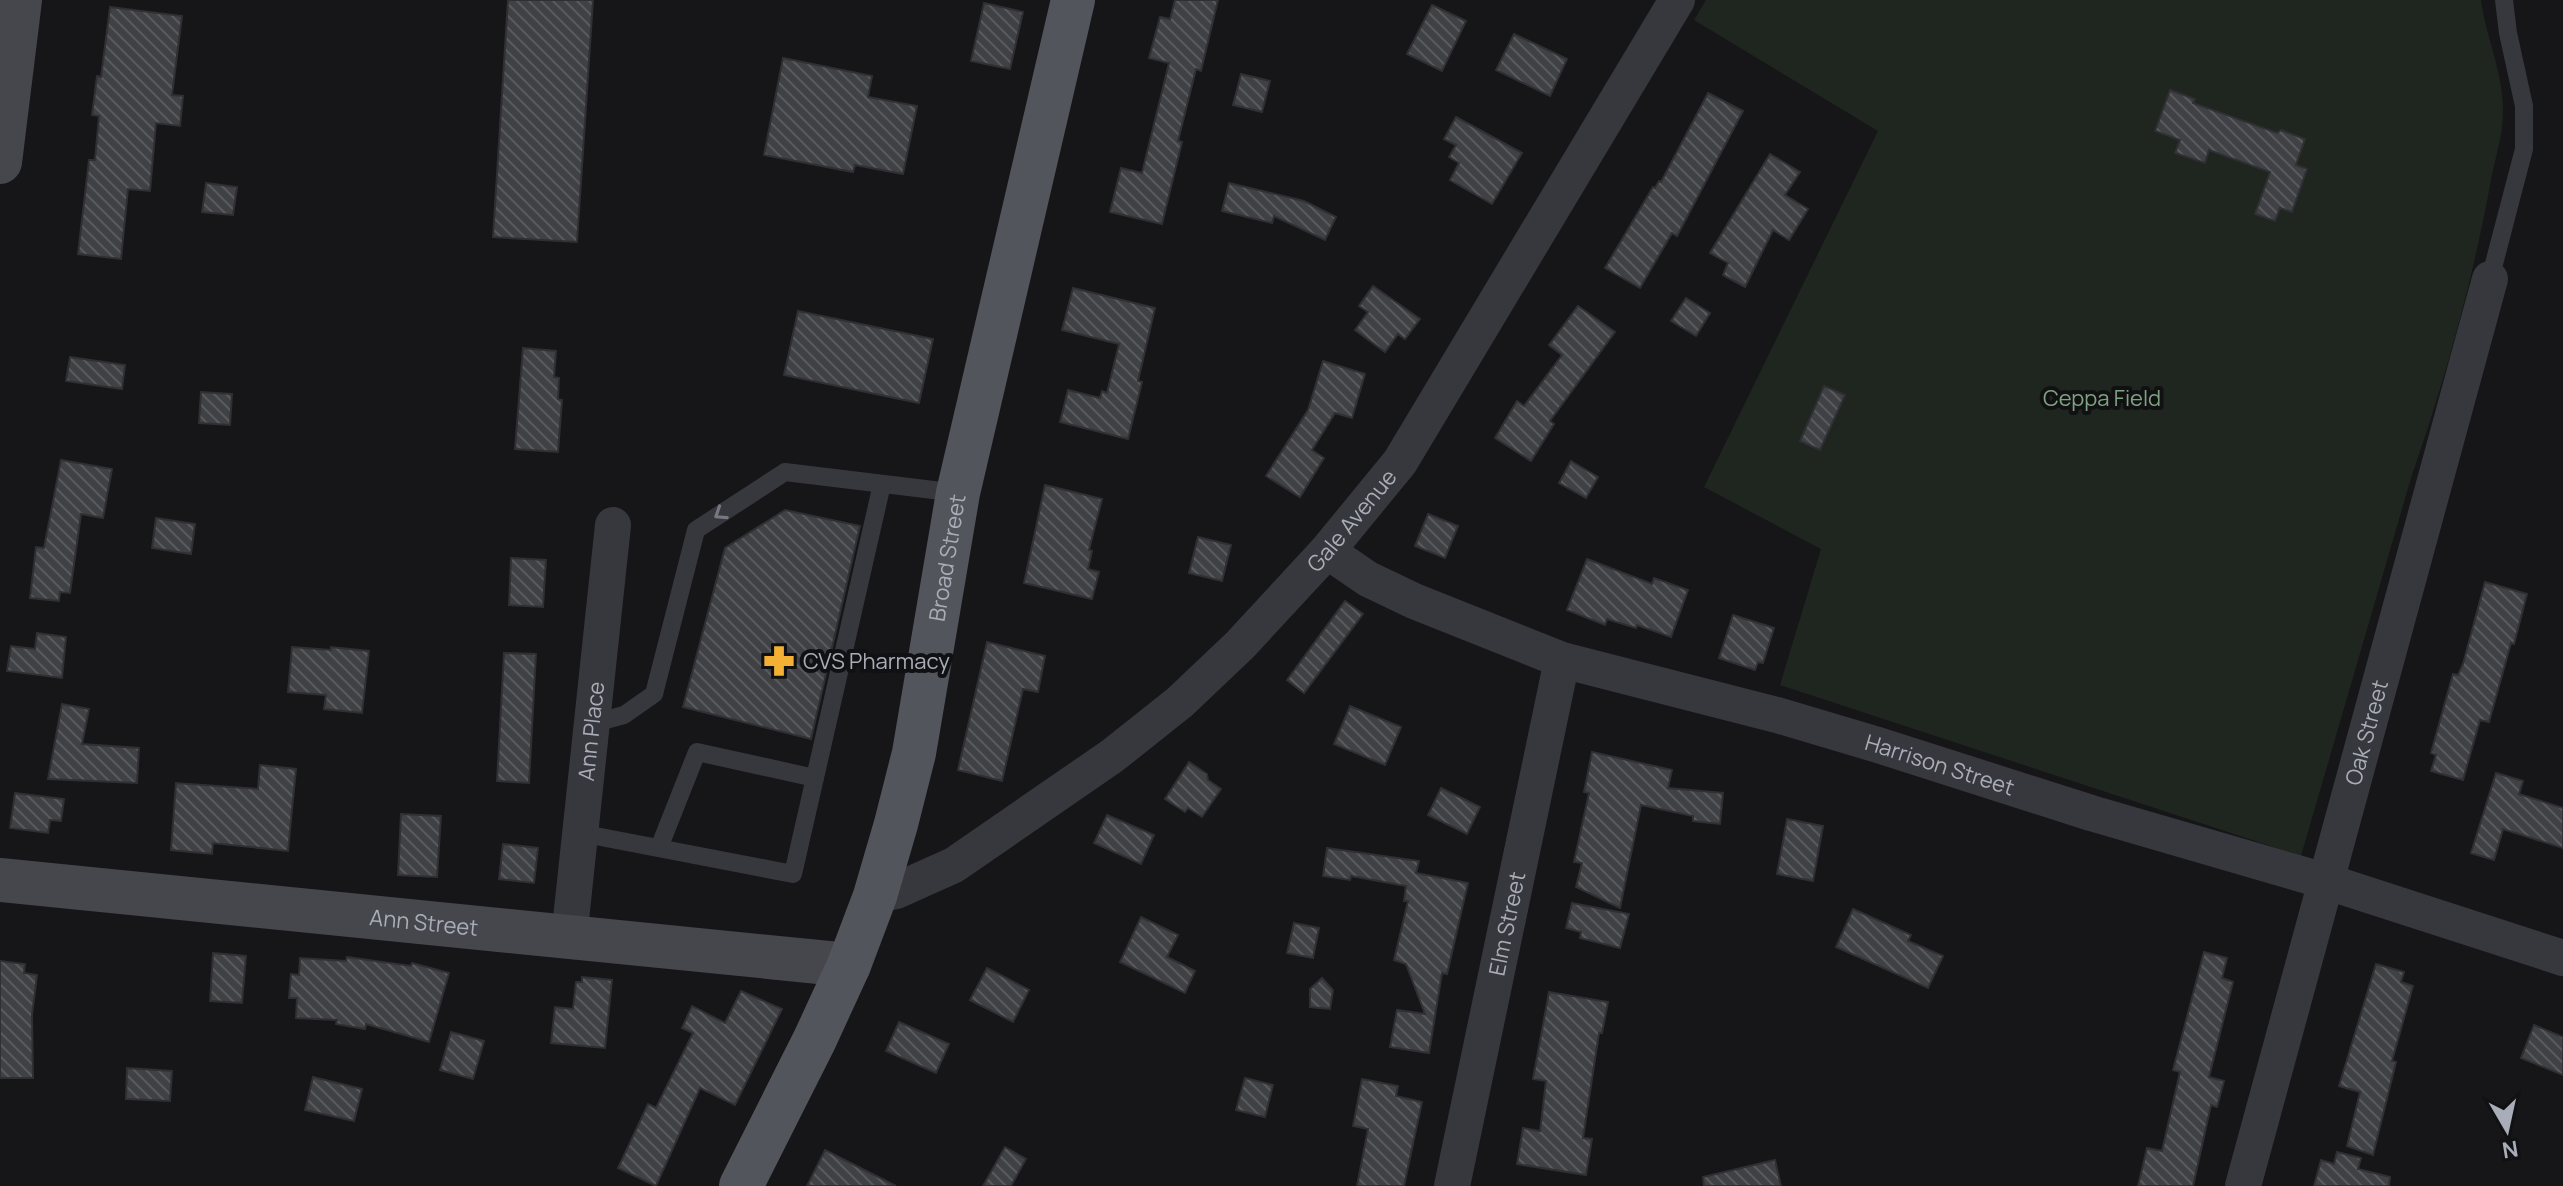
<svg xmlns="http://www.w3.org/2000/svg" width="2563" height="1186" font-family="Manrope,sans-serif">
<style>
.park{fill:#1e261f}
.building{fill:url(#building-back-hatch);stroke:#303034;stroke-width:2}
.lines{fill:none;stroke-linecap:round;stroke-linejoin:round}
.lane{stroke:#37383d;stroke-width:18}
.street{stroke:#37383d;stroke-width:36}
.secondary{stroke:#45474d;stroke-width:44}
.primary{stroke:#53555c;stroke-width:44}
.oneway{stroke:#757881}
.labels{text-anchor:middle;stroke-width:8;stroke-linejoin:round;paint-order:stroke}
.park-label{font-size:22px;fill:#7fa381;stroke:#111113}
.street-label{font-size:22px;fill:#a8adb8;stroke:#111113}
.poi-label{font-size:22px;fill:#a8adb8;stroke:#111113;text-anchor:start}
</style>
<defs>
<pattern id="building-back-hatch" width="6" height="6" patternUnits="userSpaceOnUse" patternTransform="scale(2)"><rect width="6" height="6" fill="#404145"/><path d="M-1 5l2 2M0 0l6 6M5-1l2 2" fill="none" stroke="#595a5e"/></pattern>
</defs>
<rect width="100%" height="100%" fill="#161618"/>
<path class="park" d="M1706 0H2481C2486 38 2504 74 2503 113 2503 136 2494 162 2490 185 2472 284 2444 383 2411 478L2301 856 1780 685 1821 549 1704 487 1878 131 1694 20Z"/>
<g class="building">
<polygon points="508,0 593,0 577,242 493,237"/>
<polygon points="1175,0 1218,0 1201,71 1196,69 1178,141 1182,142 1162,224 1110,212 1121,168 1142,173 1169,63 1149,58 1160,17 1170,19"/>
<polygon points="984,3 1023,12 1010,69 971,61"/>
<polygon points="1432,5 1466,21 1442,71 1407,54"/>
<polygon points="110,7 182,16 172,95 183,96 180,126 156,123 150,191 128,189 121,259 78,254 89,160 95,160 99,116 92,115 97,76 101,77"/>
<polygon points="1514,34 1567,59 1550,96 1496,70"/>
<polygon points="783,58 872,76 868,97 917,106 903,174 855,165 853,172 764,155"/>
<polygon points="1241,74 1270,81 1262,112 1233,105"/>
<polygon points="2170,90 2195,99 2193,103 2277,133 2281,130 2305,139 2296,165 2307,169 2292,212 2280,208 2275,221 2255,214 2270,172 2209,150 2205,163 2175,153 2180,140 2155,131"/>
<polygon points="1708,93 1743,111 1677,236 1672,233 1640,288 1605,268 1653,187 1655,188 1659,181 1661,182"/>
<polygon points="1456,117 1522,153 1492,204 1450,180 1459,163 1449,157 1456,145 1444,139"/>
<polygon points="1770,154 1800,172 1785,195 1808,209 1789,240 1773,230 1745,287 1723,275 1728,263 1710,253"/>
<polygon points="206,183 237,187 233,215 202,212"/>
<polygon points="1229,183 1304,201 1336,217 1325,240 1274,216 1272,223 1222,211"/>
<polygon points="1373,286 1420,319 1405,339 1398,334 1385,352 1355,330 1368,312 1359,306"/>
<polygon points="1073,288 1155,308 1138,381 1142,382 1128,439 1060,422 1068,390 1100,398 1102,391 1107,393 1119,344 1062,330"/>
<polygon points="1686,298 1710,313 1696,336 1671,321"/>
<polygon points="1578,306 1615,332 1550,421 1554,424 1531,461 1495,438 1517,401 1524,406 1562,355 1549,345"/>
<polygon points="798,311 933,339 919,403 784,375"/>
<polygon points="523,348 556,351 554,377 559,378 558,399 562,400 558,452 515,449"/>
<polygon points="70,357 125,365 122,389 66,381"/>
<polygon points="1323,361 1365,374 1352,418 1335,413 1312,450 1324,458 1300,497 1266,476 1308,410"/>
<polygon points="1824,386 1845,395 1820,450 1800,441"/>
<polygon points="201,392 232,394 230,425 199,423"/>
<polygon points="61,460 112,469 103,518 81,514 70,593 60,592 59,601 30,598 36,547 44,548"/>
<polygon points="1571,461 1598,477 1586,498 1559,483"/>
<polygon points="1045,485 1102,499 1089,550 1092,551 1088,569 1099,572 1092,599 1024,583"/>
<polygon points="785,510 860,526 811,739 683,707 725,548"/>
<polygon points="1428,514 1458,526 1445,558 1415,546"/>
<polygon points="156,518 195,524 191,554 152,548"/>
<polygon points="1198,537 1231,545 1222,581 1189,573"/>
<polygon points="511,558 546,560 543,607 509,605"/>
<polygon points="1587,559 1652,584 1654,578 1688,590 1671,637 1637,625 1636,628 1607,619 1605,625 1567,610"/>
<polygon points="2485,582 2527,594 2514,644 2511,643 2489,722 2480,720 2463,780 2431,771 2436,755 2431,753 2453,674 2458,675 2463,664"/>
<polygon points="1345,601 1363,614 1304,693 1287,680"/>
<polygon points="1733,615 1774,628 1763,663 1758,662 1755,670 1719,658"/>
<polygon points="37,633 66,637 62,678 7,671 11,646 35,649"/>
<polygon points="987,642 1045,656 1038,692 1023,689 1002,781 958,770"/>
<polygon points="292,647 331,650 331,647 369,651 362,713 324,709 326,695 288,692"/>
<polygon points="504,653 536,654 529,783 497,781"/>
<polygon points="62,704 89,709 82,744 139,748 137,783 48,779"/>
<polygon points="1350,706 1401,727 1385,765 1334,744"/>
<polygon points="1592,752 1672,770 1668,788 1723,793 1720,824 1693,821 1693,816 1641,805 1620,908 1576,887 1582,863 1574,862 1589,793 1584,792"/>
<polygon points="1189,762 1207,774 1208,780 1221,789 1202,817 1188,808 1185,812 1165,799"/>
<polygon points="260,765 296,769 288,851 213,843 212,854 171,850 176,783 258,789"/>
<polygon points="2496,773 2523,781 2519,794 2563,808 2563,848 2503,829 2494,860 2471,853"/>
<polygon points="1441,788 1480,807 1467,834 1428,815"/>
<polygon points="15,793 64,799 61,821 50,820 48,833 10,828"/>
<polygon points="401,814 441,816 437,877 398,875"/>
<polygon points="1107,815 1154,835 1141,864 1094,843"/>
<polygon points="1787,819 1823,826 1813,881 1777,874"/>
<polygon points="503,844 538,848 534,883 499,879"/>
<polygon points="1327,848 1419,861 1416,873 1468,883 1447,974 1442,973 1429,1053 1390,1047 1397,1010 1425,1014 1406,964 1394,960 1408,901 1404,901 1406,886 1351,876 1350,880 1323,876"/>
<polygon points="1572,903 1629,914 1620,948 1580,938 1581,932 1566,928"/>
<polygon points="1853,909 1911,935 1908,941 1943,956 1928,988 1836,947"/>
<polygon points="1141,917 1178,935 1167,957 1195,971 1185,993 1120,962"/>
<polygon points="1294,923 1319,928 1313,958 1287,953"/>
<polygon points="2204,952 2227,958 2222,978 2233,982 2209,1077 2224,1081 2217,1107 2211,1105 2193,1186 2138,1186 2147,1148 2162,1151 2180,1072 2173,1070"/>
<polygon points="213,953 246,956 242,1003 210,1001"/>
<polygon points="347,957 411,966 412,963 449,973 429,1042 366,1024 365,1029 336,1024 337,1020 296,1018 297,998 289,998 291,974 299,975 300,958 346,961"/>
<polygon points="0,961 25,964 24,973 37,975 32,1015 33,1078 0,1078"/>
<polygon points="2376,964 2404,972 2401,982 2413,986 2392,1061 2396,1062 2373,1155 2347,1146 2360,1092 2339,1086"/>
<polygon points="987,968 1029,990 1013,1022 970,1000"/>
<polygon points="582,977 612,980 605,1048 551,1043 555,1007 573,1009 576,982 582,982"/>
<polygon points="1322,978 1333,990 1330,1009 1310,1007 1310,989"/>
<polygon points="741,991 782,1009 735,1105 700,1088 656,1186 618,1168 648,1104 656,1108 693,1033 682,1028 692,1006 725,1023"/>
<polygon points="1549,992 1608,1002 1602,1033 1599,1033 1583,1138 1592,1139 1586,1175 1517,1164 1523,1128 1540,1131 1546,1081 1533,1079"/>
<polygon points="899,1022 949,1044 936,1073 886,1051"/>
<polygon points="2534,1025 2563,1037 2563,1075 2521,1058"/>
<polygon points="451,1032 484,1041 473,1079 440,1070"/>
<polygon points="127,1068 172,1071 170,1101 126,1099"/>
<polygon points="313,1077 362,1089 354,1121 305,1110"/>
<polygon points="1245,1078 1273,1085 1265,1117 1236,1110"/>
<polygon points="1362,1079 1398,1086 1396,1096 1422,1102 1404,1186 1357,1186 1368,1129 1353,1126"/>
<polygon points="1005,1147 1026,1159 1011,1186 983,1186"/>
<polygon points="825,1150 896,1186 807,1186"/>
<polygon points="2337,1152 2361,1158 2358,1169 2390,1177 2389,1186 2314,1186 2321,1160 2334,1164"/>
<polygon points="1775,1160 1781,1186 1704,1186 1703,1177"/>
</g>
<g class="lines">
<g class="lane">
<polyline points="2490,279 2524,149 2524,106 2508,33 2504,0"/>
<polyline points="591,724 624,715 654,694 696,530 785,472 958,493"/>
<polyline points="580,833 793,874 882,484"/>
<polyline points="659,848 697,752 815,778"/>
</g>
<g class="street">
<path id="s1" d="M1327 551 1368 579 1414 601 1562 660 1777 715 1878 745 2091 813 2325 881 2563 958"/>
<path id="s2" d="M875 896 896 891 954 865 1112 756 1180 702 1240 645 1327 551 1400 462 1677 0"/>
<path id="s3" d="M569 938 613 525"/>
<path id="s4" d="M1452 1186 1562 660"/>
<path id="s5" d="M2243 1186 2490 279"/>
</g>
<g class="secondary">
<polyline points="0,162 20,0"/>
<path id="s6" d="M0 880 849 965"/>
</g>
<path class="primary" id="s7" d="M741 1186 815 1039 849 965 875 896 896 824 914 753 958 493 1073 0"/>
</g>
<defs><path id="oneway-chevron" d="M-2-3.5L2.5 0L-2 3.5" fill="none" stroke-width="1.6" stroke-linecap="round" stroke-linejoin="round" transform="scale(2)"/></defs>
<use class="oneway" href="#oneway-chevron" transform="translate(720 514) rotate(147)"/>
<defs>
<symbol id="pharmacy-bare" viewBox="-9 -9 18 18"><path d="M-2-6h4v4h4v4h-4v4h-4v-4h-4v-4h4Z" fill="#f2b134" stroke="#111113" stroke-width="2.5" paint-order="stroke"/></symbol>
</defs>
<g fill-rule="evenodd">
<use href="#pharmacy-bare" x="757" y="639" width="44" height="44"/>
</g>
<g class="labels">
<g class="park-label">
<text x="2102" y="406">Ceppa Field</text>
</g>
<g class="street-label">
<text dy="8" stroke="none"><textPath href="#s2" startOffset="614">Gale Avenue</textPath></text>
<text dy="8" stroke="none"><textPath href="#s7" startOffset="666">Broad Street</textPath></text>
<text dy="8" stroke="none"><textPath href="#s3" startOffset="208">Ann Place</textPath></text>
<text dy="8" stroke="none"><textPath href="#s5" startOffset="470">Oak Street</textPath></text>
<text dy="8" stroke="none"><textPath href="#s1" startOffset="652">Harrison Street</textPath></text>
<text dy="8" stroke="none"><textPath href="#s6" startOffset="426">Ann Street</textPath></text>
<text dy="8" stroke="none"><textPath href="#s4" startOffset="268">Elm Street</textPath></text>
</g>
<g class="poi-label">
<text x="803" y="669">CVS Pharmacy</text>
</g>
</g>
<g transform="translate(2507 1130) rotate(171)" stroke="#111113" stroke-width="6" paint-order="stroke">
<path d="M0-6L14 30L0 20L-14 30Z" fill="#a8adb8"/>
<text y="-12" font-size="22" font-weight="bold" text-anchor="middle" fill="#a8adb8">N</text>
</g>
</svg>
